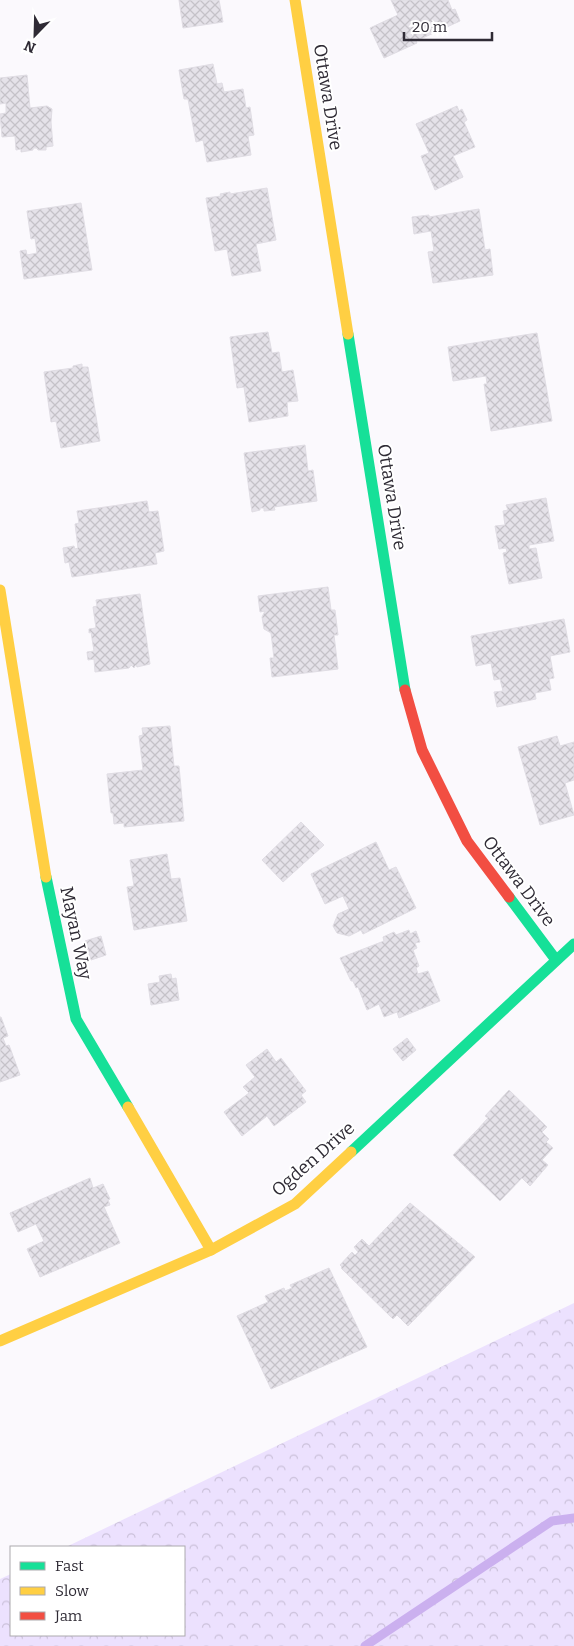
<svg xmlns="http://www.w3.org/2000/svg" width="574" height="1646" font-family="Bitter,serif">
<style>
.forest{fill:url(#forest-crowns)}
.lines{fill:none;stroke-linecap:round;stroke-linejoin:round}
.stream{stroke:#cbb0ef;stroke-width:9}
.building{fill:url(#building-cross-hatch);stroke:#e0dde4}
.fast{stroke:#16e098;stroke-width:11}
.slow{stroke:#ffcf43;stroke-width:11}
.jam{stroke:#f24e42;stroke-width:11}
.labels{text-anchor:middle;stroke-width:4;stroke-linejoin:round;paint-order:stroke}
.street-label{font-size:18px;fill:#2f2b35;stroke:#fff}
</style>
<defs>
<pattern id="forest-crowns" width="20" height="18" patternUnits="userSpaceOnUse" patternTransform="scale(1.25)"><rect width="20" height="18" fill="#ece1fe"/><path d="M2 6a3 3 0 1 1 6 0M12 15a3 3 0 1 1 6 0" fill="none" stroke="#cbc1da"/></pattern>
<pattern id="building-cross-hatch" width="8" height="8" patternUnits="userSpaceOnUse" patternTransform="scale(1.25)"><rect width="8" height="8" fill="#e5e2e9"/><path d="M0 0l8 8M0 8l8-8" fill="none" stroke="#c5c2c8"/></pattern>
</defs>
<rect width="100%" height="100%" fill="#fbf9fd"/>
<polygon class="forest" points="574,1303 574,1646 0,1646 0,1579 11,1574 11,1635 184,1635 184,1547 66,1547"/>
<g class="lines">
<polyline class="stream" points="365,1646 552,1521 574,1518"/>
</g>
<g class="building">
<polygon points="179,0 219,0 223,22 183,28"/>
<polygon points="391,0 448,0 452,10 455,9 460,21 416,41 417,43 384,58 370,28 398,15"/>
<polygon points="213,64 217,84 222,83 224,92 243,89 246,108 250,107 254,135 248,136 251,155 207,162 203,140 196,142 188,99 184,99 179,70"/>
<polygon points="27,75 30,108 47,106 52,109 51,122 53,146 46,147 46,150 38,150 37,148 33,148 33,150 21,152 21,149 16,150 15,136 2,137 0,114 6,113 6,103 0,104 0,78"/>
<polygon points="457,106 459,111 462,109 467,120 464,122 475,147 453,156 463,177 435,190 421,156 429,153 416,124"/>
<polygon points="267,188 276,240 256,244 261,271 232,276 227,249 215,251 206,198 221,196 220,194 230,192 230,194"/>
<polygon points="81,203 92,270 24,279 20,251 26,250 27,255 37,253 35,238 31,239 27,211"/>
<polygon points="479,209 485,250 490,249 493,275 433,283 428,252 434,251 431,231 414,234 412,217 429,215 429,217"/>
<polygon points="268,332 272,353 279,352 282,372 293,370 298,401 287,402 288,416 249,422 244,387 237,388 230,337"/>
<polygon points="537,333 552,421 491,431 484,384 487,384 486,376 453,381 448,347"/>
<polygon points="82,364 82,367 88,367 100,441 61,448 56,421 51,422 44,372 73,368 73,366"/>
<polygon points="305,445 308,471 313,470 317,501 274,507 275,510 264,511 264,508 260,508 260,510 252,512 244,453"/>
<polygon points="546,498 554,541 529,545 529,549 536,548 542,578 509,584 503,553 507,552 506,548 499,549 495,526 505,525 503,511 508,510 506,505"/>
<polygon points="147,501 149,512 158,511 164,551 155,553 157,564 72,577 69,562 65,563 63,548 74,546 75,549 78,548 75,524 79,523 77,511"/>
<polygon points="328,587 331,610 335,610 338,635 334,635 338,669 272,677 270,658 274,658 271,633 264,629 262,617 265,611 260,612 258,596"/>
<polygon points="140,594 150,664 137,667 136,665 135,666 134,668 131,665 129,668 95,672 94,659 88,660 87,652 94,651 91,632 89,633 89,629 96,628 93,607 97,606 96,600"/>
<polygon points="564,619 570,652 550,656 554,678 549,679 551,690 535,693 536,699 497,707 494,692 503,691 500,679 494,680 491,663 476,666 471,636"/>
<polygon points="170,726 174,766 179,766 184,821 124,827 124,823 114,824 113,813 111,813 107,774 143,770 139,736 143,735 142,728"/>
<polygon points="557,736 560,746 574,742 574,780 565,783 574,815 540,825 518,747"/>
<polygon points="301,822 324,845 283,882 262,860"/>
<polygon points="376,842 389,870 396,867 416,908 363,934 361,930 349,936 337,933 333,926 338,914 349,909 343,896 325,904 311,874"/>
<polygon points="167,854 171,879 180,878 187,921 134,930 127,887 134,886 130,860"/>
<polygon points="409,930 410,934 416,931 420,942 415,943 417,948 413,950 419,966 416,968 418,974 428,971 440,1001 399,1018 397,1012 384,1017 379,1004 367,1010 358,987 356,988 353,981 351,981 340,958 384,941 383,937 394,932 396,935"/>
<polygon points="101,936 106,955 91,960 85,941"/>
<polygon points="171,974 172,979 176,978 179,1000 151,1005 148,984 160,982 159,976"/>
<polygon points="0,1017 1,1017 8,1036 3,1038 6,1046 9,1045 20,1075 0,1082"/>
<polygon points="407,1038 416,1050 403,1061 393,1049"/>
<polygon points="267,1049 276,1062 281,1058 306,1091 301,1095 306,1102 274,1126 267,1116 242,1136 224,1112 249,1093 243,1087 255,1077 246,1065"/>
<polygon points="509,1090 547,1127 542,1132 549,1139 546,1142 553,1148 542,1160 548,1165 530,1186 522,1178 500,1201 453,1155 478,1129 488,1118 485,1116"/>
<polygon points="90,1178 93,1188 103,1184 110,1199 108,1200 110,1205 104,1207 120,1243 40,1277 27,1249 44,1241 36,1224 18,1232 10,1213"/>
<polygon points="410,1203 475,1257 408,1326 397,1315 393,1319 341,1268 342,1267 340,1265 352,1252 355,1255 358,1252 354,1247 362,1239 369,1246"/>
<polygon points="329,1268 367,1347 271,1389 237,1316 268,1302 265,1296 284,1288 285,1291 292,1288 290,1285"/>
</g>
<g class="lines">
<g class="fast">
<polyline points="348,334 405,690"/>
<polyline points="46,877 76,1019 128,1107"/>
<polyline points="509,897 556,960"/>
<polyline points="351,1152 574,944"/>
</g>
<g class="slow">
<polyline points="295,0 348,334"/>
<polyline points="0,590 46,877"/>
<polyline points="128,1107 211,1250"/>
<polyline points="0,1341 211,1250 295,1204 351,1152"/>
</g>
<polyline class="jam" points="405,690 422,750 467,841 509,897"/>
</g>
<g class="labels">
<g class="street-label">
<text transform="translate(328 97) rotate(81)" y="6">Ottawa Drive</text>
<text transform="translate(392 497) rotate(81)" y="6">Ottawa Drive</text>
<text transform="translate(519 881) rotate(53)" y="6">Ottawa Drive</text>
<text transform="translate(76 933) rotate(78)" y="6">Mayan Way</text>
<text transform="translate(313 1159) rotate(-41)" y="6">Ogden Drive</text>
</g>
</g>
<rect x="10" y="1546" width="175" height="90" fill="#ffffff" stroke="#acaaae"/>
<rect x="20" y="1562" width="25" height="8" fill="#16e098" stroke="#acaaae"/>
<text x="55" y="1571" font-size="15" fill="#2f2b35">Fast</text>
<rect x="20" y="1587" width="25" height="8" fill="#ffcf43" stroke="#acaaae"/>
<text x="55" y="1596" font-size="15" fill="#2f2b35">Slow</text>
<rect x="20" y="1612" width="25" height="8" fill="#f24e42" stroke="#acaaae"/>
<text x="55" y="1621" font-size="15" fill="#2f2b35">Jam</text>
<g transform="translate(35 35) rotate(203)" stroke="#ffffff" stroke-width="4" paint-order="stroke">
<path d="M0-4L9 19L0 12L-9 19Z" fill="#2f2b35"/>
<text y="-8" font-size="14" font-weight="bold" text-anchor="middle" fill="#2f2b35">N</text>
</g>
<path d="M404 32v8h88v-8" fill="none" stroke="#2f2b35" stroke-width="2.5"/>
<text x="412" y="32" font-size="15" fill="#2f2b35" stroke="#ffffff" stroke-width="4" paint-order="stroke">20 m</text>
</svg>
